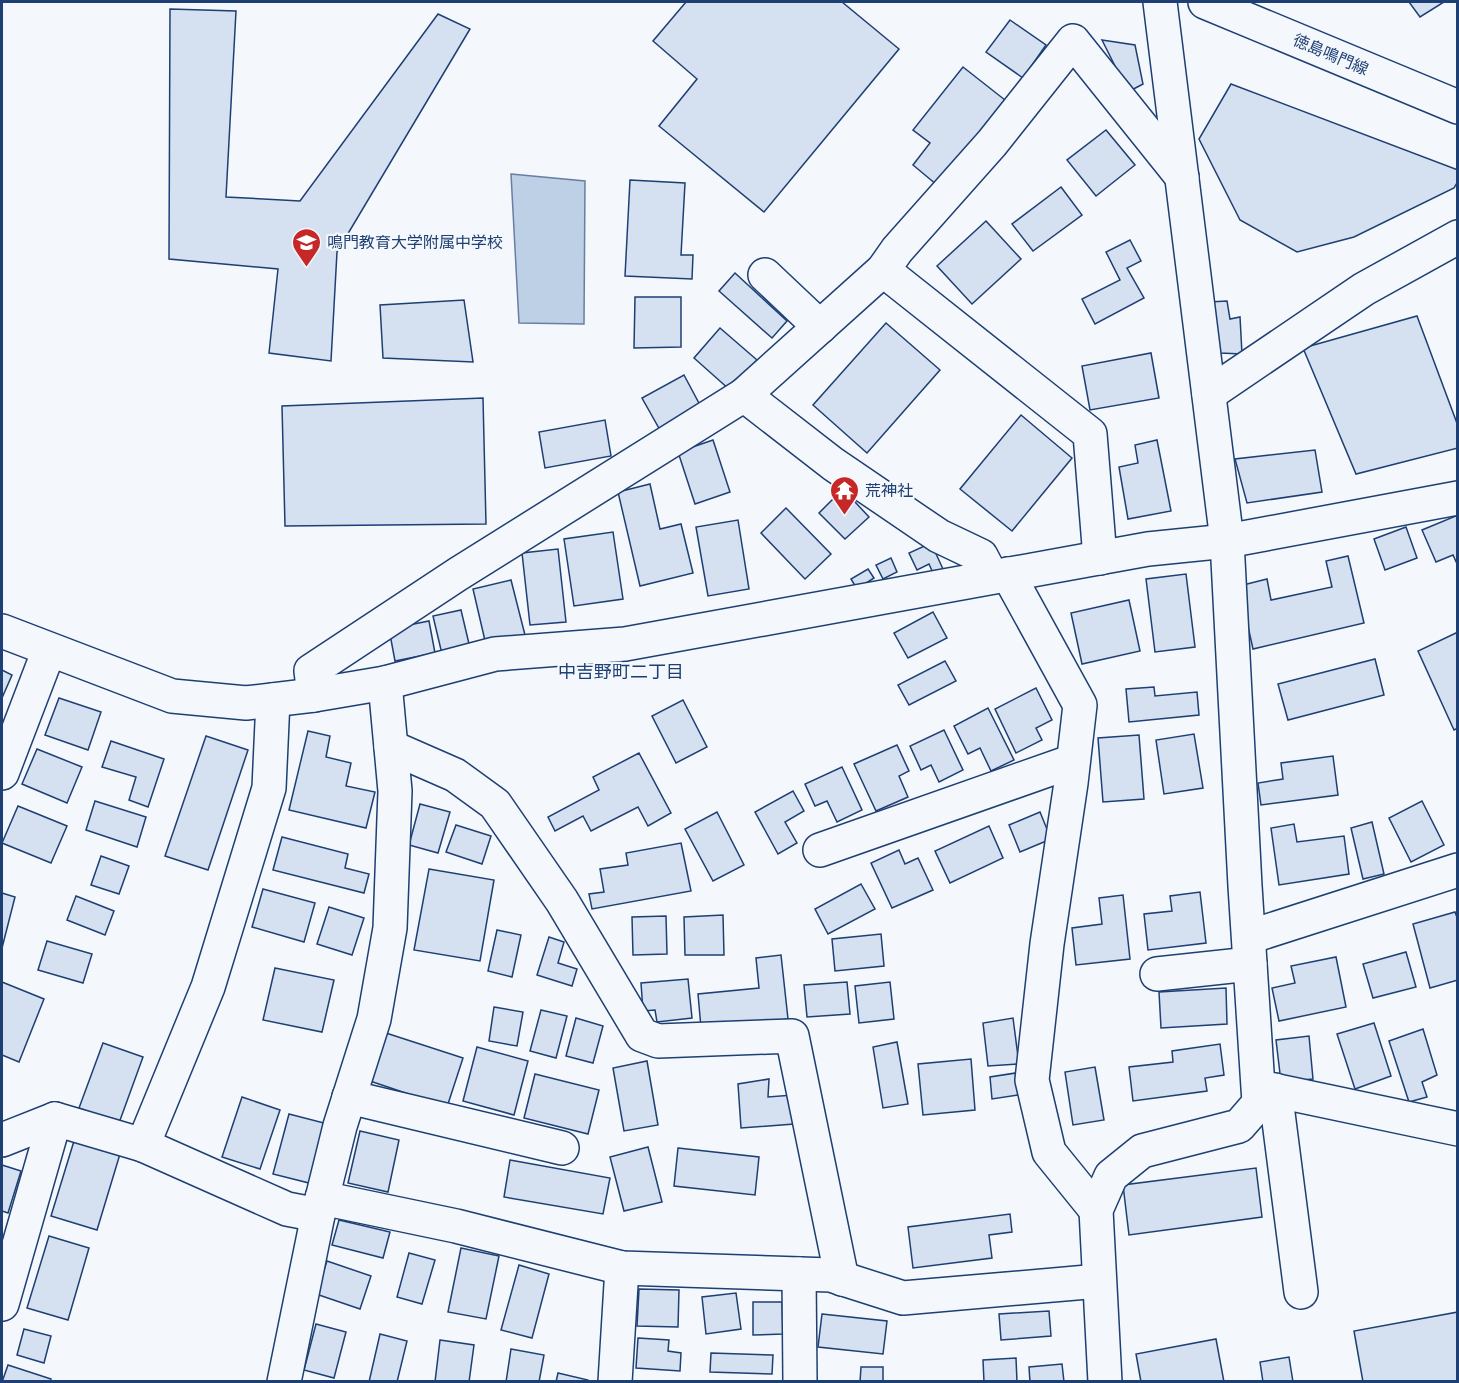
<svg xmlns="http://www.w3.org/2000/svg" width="1459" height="1383" font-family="'Open Sans','Noto Sans JP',sans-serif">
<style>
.water{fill:#bed0e5;stroke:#687fa3;stroke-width:1.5}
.building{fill:#d5e0f0;stroke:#1d3f73;stroke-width:1.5}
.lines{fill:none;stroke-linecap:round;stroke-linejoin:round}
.minor-casing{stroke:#1d3f73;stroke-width:36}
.primary-casing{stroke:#1d3f73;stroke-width:36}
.minor{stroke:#f4f7fb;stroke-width:33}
.primary{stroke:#f4f7fb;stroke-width:33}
.labels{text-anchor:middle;stroke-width:4.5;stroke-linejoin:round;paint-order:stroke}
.street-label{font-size:16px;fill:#1d3f73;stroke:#f4f7fb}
.poi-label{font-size:16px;fill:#1d3f73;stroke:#f4f7fb;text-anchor:start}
.neighbourhood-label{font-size:18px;fill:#1d3f73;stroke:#f4f7fb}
</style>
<rect width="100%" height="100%" fill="#f4f7fb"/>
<polygon class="water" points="511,174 585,181 584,324 519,323"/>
<g class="building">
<polygon points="686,2 842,2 899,49 764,212 659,126 697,79 653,41"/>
<polygon points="1409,2 1444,2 1420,17"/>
<polygon points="170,9 236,11 226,197 300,201 438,14 470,29 337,252 331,361 269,353 278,269 169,259"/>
<polygon points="1010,20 1046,45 1023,78 986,52"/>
<polygon points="1102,40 1135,45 1143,84 1128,92"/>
<polygon points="963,67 1005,100 937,185 913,165 930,143 913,130"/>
<polygon points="1231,84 1458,170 1458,181 1454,188 1354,237 1297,252 1240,220 1199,139"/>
<polygon points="1106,130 1135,165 1096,196 1067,160"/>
<polygon points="630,180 685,183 681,255 693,255 692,279 625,276"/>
<polygon points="1061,187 1082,215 1033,251 1012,224"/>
<polygon points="986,221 1021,259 972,304 937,266"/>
<polygon points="1130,240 1141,261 1127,268 1144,298 1095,324 1082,299 1120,280 1106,252"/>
<polygon points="735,273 787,321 772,338 719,291"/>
<polygon points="635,297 681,297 681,347 634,348"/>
<polygon points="464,300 473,362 383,358 380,305"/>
<polygon points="1227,301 1230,319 1240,317 1242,354 1220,353 1209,302"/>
<polygon points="1417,316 1458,426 1458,448 1356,474 1303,348"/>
<polygon points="886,323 940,370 867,453 813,405"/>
<polygon points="720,328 757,360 730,390 694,358"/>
<polygon points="1151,353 1159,398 1090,410 1082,366"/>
<polygon points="684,375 701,407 660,430 642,398"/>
<polygon points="483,398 486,524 285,526 282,406"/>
<polygon points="1021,415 1072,458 1012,531 960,489"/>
<polygon points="605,420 611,456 545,468 539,432"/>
<polygon points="713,440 730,492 695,504 678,452"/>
<polygon points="1157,440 1171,511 1128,519 1119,467 1138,463 1135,445"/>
<polygon points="1315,450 1322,492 1247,503 1235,459"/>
<polygon points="650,484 660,529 681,524 693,573 640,586 618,492"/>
<polygon points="843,489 869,517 845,539 819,513"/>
<polygon points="786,508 831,554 805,579 761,533"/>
<polygon points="1458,515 1458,566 1453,555 1436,562 1422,530"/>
<polygon points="738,520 749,589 708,596 696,527"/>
<polygon points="1406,527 1417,558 1385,570 1374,539"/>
<polygon points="613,532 623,599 574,606 564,539"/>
<polygon points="931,543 943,569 933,573 929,564 917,570 909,553"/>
<polygon points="558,549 566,622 530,625 522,553"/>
<polygon points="1348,556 1364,623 1253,649 1239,586 1267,579 1271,600 1332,587 1326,561"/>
<polygon points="891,558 897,572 883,579 876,565"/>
<polygon points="868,569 874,578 857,589 851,579"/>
<polygon points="1186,574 1195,647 1155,652 1146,579"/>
<polygon points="511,580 525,635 486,645 473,589"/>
<polygon points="1129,600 1140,651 1082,664 1071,613"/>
<polygon points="461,610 470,648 442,654 433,616"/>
<polygon points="933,612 947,638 908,658 894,633"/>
<polygon points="429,621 435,653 395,661 389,629"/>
<polygon points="1458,632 1458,728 1454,730 1418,651"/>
<polygon points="1375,659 1384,695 1288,720 1278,684"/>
<polygon points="945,661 956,681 909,705 898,685"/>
<polygon points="2,670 12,675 2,698"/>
<polygon points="1154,687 1155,696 1197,692 1199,715 1129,722 1126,689"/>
<polygon points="1036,688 1052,720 1036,728 1042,740 1016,753 995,709"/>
<polygon points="59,698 101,712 88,750 45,735"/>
<polygon points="683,700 707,747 676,763 652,716"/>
<polygon points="988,708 1014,760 991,771 980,748 968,754 954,726"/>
<polygon points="944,730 963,770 939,782 931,765 921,770 910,746"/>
<polygon points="308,731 330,736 326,757 351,763 346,786 375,792 366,828 289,810"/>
<polygon points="1194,734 1203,788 1164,794 1156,740"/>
<polygon points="1139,735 1144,799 1103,802 1098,738"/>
<polygon points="206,736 248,750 208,870 165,856"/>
<polygon points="111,741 164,759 148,807 129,800 136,777 102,767"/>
<polygon points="897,745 909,771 899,776 908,797 876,811 854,764"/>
<polygon points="37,749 82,767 67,803 22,784"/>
<polygon points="639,753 671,813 648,826 638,807 591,831 583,816 555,831 548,817 599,790 593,777"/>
<polygon points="1333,756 1338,795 1261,805 1258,783 1283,779 1281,763"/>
<polygon points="842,767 862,810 837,822 827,801 815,806 805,784"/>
<polygon points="793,791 804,811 785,822 797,843 778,854 755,812"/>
<polygon points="95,801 146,817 137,847 86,830"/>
<polygon points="1422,801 1444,845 1411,862 1389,818"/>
<polygon points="420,804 450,812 438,853 409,845"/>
<polygon points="18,806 67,826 51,863 2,843"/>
<polygon points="717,812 744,865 713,881 685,829"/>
<polygon points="1040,812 1051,839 1020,852 1009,825"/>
<polygon points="1372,822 1384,874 1363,879 1351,828"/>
<polygon points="1294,824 1297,842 1344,836 1349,874 1279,885 1271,828"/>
<polygon points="456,825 491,836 482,864 446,852"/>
<polygon points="989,826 1003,858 950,883 935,851"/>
<polygon points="282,837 348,854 345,868 369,874 364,893 273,870"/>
<polygon points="681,843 691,891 592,909 589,894 604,892 600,869 628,865 626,853"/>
<polygon points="899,850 905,864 918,858 933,890 892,908 871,863"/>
<polygon points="101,856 129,866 119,894 91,885"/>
<polygon points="429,869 494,880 480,961 414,950"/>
<polygon points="861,884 875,909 828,934 815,909"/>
<polygon points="263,889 315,903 304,942 252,927"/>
<polygon points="1200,892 1206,943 1148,950 1144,914 1172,911 1170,896"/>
<polygon points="2,893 15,897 2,948"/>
<polygon points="1123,895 1130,959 1076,965 1072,928 1102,924 1099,898"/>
<polygon points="76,896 114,911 105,935 67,920"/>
<polygon points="329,907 364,918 352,955 317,944"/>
<polygon points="1455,912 1458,920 1458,980 1430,988 1413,924"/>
<polygon points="723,915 724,955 685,955 684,917"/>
<polygon points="666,916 667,954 633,955 632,917"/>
<polygon points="497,930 521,935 512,977 488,971"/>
<polygon points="881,934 884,966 835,971 832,939"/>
<polygon points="549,937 564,942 558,963 577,969 572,986 537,975"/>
<polygon points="47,941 92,954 83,983 38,970"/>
<polygon points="1406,952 1416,987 1373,998 1363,964"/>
<polygon points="781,955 788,1019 701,1028 698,994 759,988 756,958"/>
<polygon points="1336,957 1346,1007 1279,1021 1272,988 1295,983 1291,966"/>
<polygon points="275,968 334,980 322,1032 263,1020"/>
<polygon points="688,979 692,1018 657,1022 655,1010 643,1011 641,983"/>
<polygon points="2,982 44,999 19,1062 2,1055"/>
<polygon points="847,982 850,1014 807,1017 804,985"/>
<polygon points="890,982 894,1019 859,1023 855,986"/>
<polygon points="1226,988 1227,1024 1161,1028 1159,992"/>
<polygon points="494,1007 523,1012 517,1046 489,1041"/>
<polygon points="541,1010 567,1016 556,1058 530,1051"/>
<polygon points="576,1018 603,1026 593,1063 566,1056"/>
<polygon points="1013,1018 1019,1064 988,1066 983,1023"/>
<polygon points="1374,1023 1391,1076 1355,1089 1337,1034"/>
<polygon points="1423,1029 1437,1075 1422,1082 1427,1097 1409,1102 1389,1041"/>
<polygon points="386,1033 463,1058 447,1107 370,1081"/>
<polygon points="1309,1036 1313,1079 1281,1082 1276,1040"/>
<polygon points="897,1042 908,1104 883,1108 873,1047"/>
<polygon points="103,1043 143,1057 119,1123 79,1108"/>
<polygon points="1220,1044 1224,1075 1205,1078 1207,1091 1133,1101 1129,1067 1173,1062 1172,1051"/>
<polygon points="477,1047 528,1061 514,1115 463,1101"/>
<polygon points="971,1059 975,1110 923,1115 918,1064"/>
<polygon points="647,1061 658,1125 624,1131 613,1068"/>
<polygon points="1095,1067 1104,1120 1073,1125 1065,1072"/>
<polygon points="1022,1072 1025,1094 992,1099 990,1077"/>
<polygon points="535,1074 599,1090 588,1134 524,1118"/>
<polygon points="769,1079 768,1097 793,1095 794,1124 741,1128 738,1084"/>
<polygon points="242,1097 280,1110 260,1169 222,1157"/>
<polygon points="289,1114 324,1123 309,1183 273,1174"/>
<polygon points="360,1131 399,1140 388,1192 348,1183"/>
<polygon points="74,1141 120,1154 97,1230 51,1216"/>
<polygon points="648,1147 662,1202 624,1211 610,1157"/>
<polygon points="678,1148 759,1157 755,1195 674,1186"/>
<polygon points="510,1160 610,1178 603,1214 504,1197"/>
<polygon points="2,1165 21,1171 8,1213 2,1211"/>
<polygon points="1256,1168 1262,1217 1129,1235 1123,1185"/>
<polygon points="1010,1214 1012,1232 989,1235 992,1258 913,1268 908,1227"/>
<polygon points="339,1220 390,1232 383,1258 332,1245"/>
<polygon points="49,1236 89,1248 68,1320 27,1308"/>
<polygon points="461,1248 499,1256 486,1319 448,1312"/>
<polygon points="409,1253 435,1260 422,1304 397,1297"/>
<polygon points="327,1261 371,1276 360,1309 316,1294"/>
<polygon points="519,1265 549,1274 532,1338 501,1330"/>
<polygon points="639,1289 679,1290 678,1327 637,1326"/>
<polygon points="736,1293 741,1329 706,1334 702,1297"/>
<polygon points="753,1302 782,1302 783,1334 753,1335"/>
<polygon points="1049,1311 1051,1336 1001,1340 999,1314"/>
<polygon points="1458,1312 1458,1382 1363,1382 1354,1331"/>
<polygon points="822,1314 887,1321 883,1354 818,1347"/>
<polygon points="316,1324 346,1332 334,1378 304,1370"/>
<polygon points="24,1329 51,1336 44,1363 17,1355"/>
<polygon points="380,1334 407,1341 397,1382 369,1382"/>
<polygon points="638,1338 669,1340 668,1351 681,1353 680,1371 636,1368"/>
<polygon points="1216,1339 1224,1382 1141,1382 1136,1354"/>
<polygon points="440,1340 474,1345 469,1382 435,1382"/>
<polygon points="511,1349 544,1355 539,1382 506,1382"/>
<polygon points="711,1353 773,1355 772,1374 710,1372"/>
<polygon points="1289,1357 1293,1382 1263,1382 1260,1362"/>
<polygon points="1016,1358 1017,1382 984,1382 983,1360"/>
<polygon points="1062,1364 1064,1382 1030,1382 1029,1367"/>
<polygon points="8,1365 51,1379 50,1382 2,1382"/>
<polygon points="861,1367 883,1367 883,1382 860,1382"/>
<polygon points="558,1373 588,1380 588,1382 556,1382"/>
</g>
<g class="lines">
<defs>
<g id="minor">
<polyline points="883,270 1090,434 1100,558"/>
<polyline points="765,275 820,327"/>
<polyline points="1209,394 1364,289 1458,237"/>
<polyline points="744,395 833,464 939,536 981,556 992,577"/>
<polyline points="1008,574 1080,705 1071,783 1047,944 1032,1080 1049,1152 1096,1210"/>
<polyline points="2,631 172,696 246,703 314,695 385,683 495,654 625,644 1148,549 1227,541 1458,498"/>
<polyline points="314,695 311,671 458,574 744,395 883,270 897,250 992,143 1073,41 1182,177"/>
<polyline points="391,747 455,775 495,804 562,901 642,1035 658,1041 792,1036 842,1279"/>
<polyline points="2,773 49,650"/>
<polyline points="820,850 1073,761"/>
<polyline points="1249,937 1458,870"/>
<polyline points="1157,974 1250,964"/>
<polyline points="1259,1087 1458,1129"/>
<polyline points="1275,1090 1301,1292"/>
<polyline points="349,1097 562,1148"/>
<polyline points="2,1140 55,1119 143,1145 287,1209 318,1215"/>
<polyline points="143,1145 208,987 269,788 273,700"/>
<polyline points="322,1198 456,1226 622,1268 831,1275 903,1298 1099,1281"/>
<polyline points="799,1274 800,1382"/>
<polyline points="2,1304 55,1119"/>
<polyline points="284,1382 318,1215 340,1126 374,1019 390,928 395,791 385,683"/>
<polyline points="615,1382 622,1268"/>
<polyline points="1105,1382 1096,1210 1111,1176 1142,1151 1239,1126 1259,1103 1245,886 1227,541 1160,2"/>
</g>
<polyline id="primary" points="1205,2 1458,107"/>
</defs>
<use href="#minor" class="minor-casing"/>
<use href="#primary" class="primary-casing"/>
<use href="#minor" class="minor"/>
<use href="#primary" class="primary"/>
</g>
<defs>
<symbol id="school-pin" viewBox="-11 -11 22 30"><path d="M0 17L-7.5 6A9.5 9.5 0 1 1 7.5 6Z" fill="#c62828" stroke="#f4f7fb"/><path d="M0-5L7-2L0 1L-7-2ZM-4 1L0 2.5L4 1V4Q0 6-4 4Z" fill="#fff"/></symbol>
<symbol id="temple-pin" viewBox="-11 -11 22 30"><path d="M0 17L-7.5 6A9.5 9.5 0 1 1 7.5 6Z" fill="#c62828" stroke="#f4f7fb"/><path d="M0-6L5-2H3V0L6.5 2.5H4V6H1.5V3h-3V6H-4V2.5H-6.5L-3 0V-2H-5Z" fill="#fff"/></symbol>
</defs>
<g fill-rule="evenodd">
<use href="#school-pin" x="290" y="226" width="33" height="45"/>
<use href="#temple-pin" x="828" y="474" width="33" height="45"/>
</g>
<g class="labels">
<g class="street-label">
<text transform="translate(1331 54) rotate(23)" y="6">徳島鳴門線</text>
</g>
<g class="poi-label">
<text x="327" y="248">鳴門教育大学附属中学校</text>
<text x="865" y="496">荒神社</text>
</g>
<g class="neighbourhood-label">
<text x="621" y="678">中吉野町二丁目</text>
</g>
</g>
<rect width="1459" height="1383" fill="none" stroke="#1d3f73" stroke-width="6"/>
</svg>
